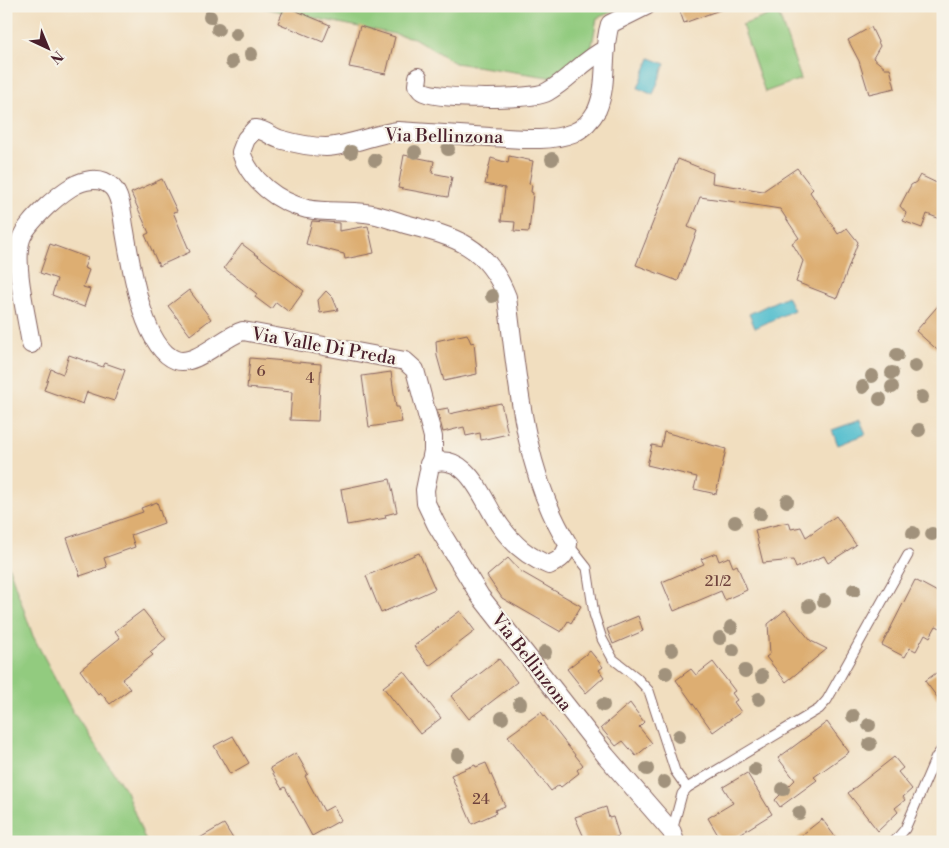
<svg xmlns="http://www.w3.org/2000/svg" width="949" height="848" font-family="'Libre Bodoni',serif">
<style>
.green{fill:#92cb7f;stroke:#6e7555}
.water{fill:#52bece;stroke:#4e6e7c}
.building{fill:#ddae72}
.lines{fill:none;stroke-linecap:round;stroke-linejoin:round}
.service-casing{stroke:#84625f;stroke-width:11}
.minor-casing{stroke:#84625f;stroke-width:20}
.service{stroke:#fff;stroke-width:9}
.minor{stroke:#fff;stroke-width:18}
.tree{fill:#a1927b}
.labels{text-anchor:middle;stroke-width:4.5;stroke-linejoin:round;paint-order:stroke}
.number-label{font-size:15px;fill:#6f433d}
.street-label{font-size:18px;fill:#4a1f2b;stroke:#f7f3e8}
</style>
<rect width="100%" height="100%" fill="#f7f3e8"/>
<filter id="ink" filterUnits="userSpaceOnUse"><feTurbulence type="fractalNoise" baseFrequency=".02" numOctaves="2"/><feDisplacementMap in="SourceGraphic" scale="10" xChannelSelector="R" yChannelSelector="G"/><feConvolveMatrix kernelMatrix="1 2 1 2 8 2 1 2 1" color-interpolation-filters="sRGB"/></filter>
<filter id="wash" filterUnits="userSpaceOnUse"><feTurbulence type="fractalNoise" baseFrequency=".0096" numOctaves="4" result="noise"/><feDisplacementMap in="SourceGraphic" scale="20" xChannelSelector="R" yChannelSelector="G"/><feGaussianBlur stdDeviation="1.12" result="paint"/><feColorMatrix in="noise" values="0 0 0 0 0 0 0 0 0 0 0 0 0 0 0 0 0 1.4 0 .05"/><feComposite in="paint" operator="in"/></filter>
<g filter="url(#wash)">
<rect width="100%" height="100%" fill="#f1debf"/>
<g class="green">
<polygon points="254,6 627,6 597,18 591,51 555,78 455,63 414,38"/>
<polygon points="778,12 801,79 765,92 742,25"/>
<polygon points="6,559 33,636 73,712 126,791 146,842 6,842"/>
</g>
<g class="water">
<polygon points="650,58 665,64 653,95 638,88"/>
<polygon points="787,296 794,310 755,328 749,314"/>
<polygon points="860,420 866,434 838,445 832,430"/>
</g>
<g id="blocks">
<g class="building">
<polygon points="285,6 330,25 323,42 278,23"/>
<polygon points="678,6 725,6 725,8 684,23"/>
<polygon points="360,26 395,37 386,74 349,67"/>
<polygon points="871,27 880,46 873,58 885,68 890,68 895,88 869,94 859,61 848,40"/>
<polygon points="404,155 434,161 432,173 452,177 448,197 398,188"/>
<polygon points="509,156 533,161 529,184 532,185 531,192 533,193 529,232 514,231 515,222 501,221 505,188 485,184 491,158 508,163"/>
<polygon points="678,159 713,173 712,183 763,191 797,168 813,189 810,192 838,234 847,228 858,242 837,298 796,282 803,261 792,243 799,238 780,209 729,201 700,197 688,227 697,231 678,281 636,265"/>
<polygon points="920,175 943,186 943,220 927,214 922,228 903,221 906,213 900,206 911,185 916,182"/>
<polygon points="162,179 177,211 173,212 190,252 159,266 145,235 149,233 131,193"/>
<polygon points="312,221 339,223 339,231 368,226 374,253 345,259 344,254 306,244"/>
<polygon points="50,244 88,258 84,268 89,270 83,287 90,289 84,307 52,295 57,279 40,273"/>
<polygon points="242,244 304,291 289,312 276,302 271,309 255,297 257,294 224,268"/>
<polygon points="189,290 211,319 190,335 168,306"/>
<polygon points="326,291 333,298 338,310 320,313 318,300"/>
<polygon points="943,300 943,355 916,331"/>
<polygon points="467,334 471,343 474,342 477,374 444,381 437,356 436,341"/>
<polygon points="69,355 103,367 105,363 125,370 114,401 87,392 83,404 44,390 51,369 63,374"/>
<polygon points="250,358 321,364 318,421 290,420 292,392 247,388"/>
<polygon points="391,372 396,407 399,407 402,422 369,427 362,376"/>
<polygon points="501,403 508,434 481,440 480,433 466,436 464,427 443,432 437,410 448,408 449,414"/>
<polygon points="664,432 726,449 716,494 694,489 697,477 647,465 652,445 661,447"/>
<polygon points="390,479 397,512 385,515 386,518 347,525 341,489"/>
<polygon points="157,502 164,523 131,535 135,547 104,558 107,567 80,576 67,538 143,512 141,508"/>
<polygon points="836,516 856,545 828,563 824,556 796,568 793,560 763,563 755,530 789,522 791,529 801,527 806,537"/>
<polygon points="419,553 435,589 381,613 366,576"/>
<polygon points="716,553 719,561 729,557 733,567 737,565 747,590 725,600 721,591 674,611 662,582 704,564 701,559"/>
<polygon points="508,558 520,571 581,606 571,623 568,621 561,632 502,598 487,576"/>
<polygon points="915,580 943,595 943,629 936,626 930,637 925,634 916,651 910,648 905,657 882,645"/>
<polygon points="143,610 166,639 150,652 153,655 122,679 130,689 110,704 100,692 98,694 80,670 120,638 115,631"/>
<polygon points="785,610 811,641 827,649 786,682 766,657 770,654 768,624"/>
<polygon points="460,611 475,631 429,666 414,646"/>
<polygon points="638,616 643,631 613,644 607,629"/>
<polygon points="590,651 603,667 599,670 604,677 586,693 567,669"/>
<polygon points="499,659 517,682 469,719 451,696"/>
<polygon points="713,662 735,691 732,693 737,700 734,702 741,712 713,732 676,680 691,669 696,675"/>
<polygon points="943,668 943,705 925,681"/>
<polygon points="404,671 441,718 420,734 383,687"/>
<polygon points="630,703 644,722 639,727 652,743 636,756 623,741 616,746 601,728"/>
<polygon points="541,712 583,765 577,770 579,773 561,787 559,785 551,791 508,736"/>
<polygon points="827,722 849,752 814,777 817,780 780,807 775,800 795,780 778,758"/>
<polygon points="233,736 249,763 230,774 214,746"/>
<polygon points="296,753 308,774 305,776 324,811 333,806 341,820 312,836 285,787 282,789 270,768"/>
<polygon points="894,757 903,768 898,772 912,789 903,797 905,800 895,808 898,812 878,831 848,793"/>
<polygon points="486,763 505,806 495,810 496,813 472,824 451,775 475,765 476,767"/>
<polygon points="747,773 772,814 727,842 722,842 708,818 733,803 723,787"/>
<polygon points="606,807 609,818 613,817 619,836 602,842 586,842 575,817"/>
<polygon points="822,819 839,842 793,842"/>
<polygon points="224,824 235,842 193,842"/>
</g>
</g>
</g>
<g filter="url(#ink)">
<use href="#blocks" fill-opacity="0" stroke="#84625f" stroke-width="1"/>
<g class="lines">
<defs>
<g id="service">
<polyline points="568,544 587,568 594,614 602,639 613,659 636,677 649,691 675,771 687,788"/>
<polyline points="672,831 682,794 687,788 819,709 827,700 908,555"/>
<polyline points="894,842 905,829 936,757 943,748"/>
</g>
<g id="minor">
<path d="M418 77 417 85C419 87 420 90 422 91 434 100 534 100 547 92 569 80 583 60 606 49"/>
<path d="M31 344C27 317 13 264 21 239 25 227 38 215 47 206 56 198 66 189 77 184 89 179 102 177 112 187 121 196 122 214 124 226 130 258 141 347 176 360 195 367 224 336 243 331L405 361 415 370 433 437V451L425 490 426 503 436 524 480 596 606 756 672 832 675 842"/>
<path d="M429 464C469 449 483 503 501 527 514 545 528 557 549 565 560 560 565 557 568 544 524 474 517 378 507 297 487 245 455 237 405 224 392 220 378 214 365 213 346 210 326 213 307 209 278 202 250 181 241 152L246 139 255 129C266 130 270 136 279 139 293 143 312 147 326 147 350 146 374 134 398 131 429 133 459 135 490 137 516 138 547 143 573 133 583 129 592 119 597 110 609 82 601 52 610 24L646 6"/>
</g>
</defs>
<use href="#service" class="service-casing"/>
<use href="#minor" class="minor-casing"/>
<use href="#service" class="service"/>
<use href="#minor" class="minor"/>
</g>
<g class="tree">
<circle cx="210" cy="17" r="7"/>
<circle cx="218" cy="29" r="7"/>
<circle cx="236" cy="34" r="7"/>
<circle cx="251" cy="54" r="7"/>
<circle cx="232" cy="62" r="7"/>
<circle cx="448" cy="149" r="7"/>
<circle cx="351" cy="152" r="7"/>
<circle cx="415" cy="152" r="7"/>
<circle cx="552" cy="159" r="7"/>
<circle cx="375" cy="160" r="7"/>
<circle cx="492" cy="296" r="7"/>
<circle cx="897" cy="355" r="7"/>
<circle cx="915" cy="366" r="7"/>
<circle cx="892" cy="373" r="7"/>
<circle cx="872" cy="376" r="7"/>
<circle cx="863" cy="387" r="7"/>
<circle cx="892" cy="387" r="7"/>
<circle cx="922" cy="397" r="7"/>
<circle cx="880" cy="399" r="7"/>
<circle cx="919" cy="430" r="7"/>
<circle cx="787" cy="501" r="7"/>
<circle cx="760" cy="514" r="7"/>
<circle cx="735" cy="522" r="7"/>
<circle cx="913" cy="533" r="7"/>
<circle cx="932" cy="534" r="7"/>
<circle cx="854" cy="590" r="7"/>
<circle cx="824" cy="601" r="7"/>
<circle cx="809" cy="606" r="7"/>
<circle cx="731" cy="627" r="7"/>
<circle cx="720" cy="638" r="7"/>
<circle cx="672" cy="650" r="7"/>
<circle cx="733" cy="650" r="7"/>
<circle cx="545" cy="652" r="7"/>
<circle cx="745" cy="671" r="7"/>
<circle cx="666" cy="673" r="7"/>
<circle cx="762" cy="676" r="7"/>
<circle cx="759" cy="699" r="7"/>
<circle cx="520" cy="703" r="7"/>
<circle cx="603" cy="705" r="7"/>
<circle cx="853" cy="716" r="7"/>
<circle cx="502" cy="718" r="7"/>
<circle cx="869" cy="725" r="7"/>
<circle cx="679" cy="736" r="7"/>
<circle cx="870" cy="744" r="7"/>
<circle cx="458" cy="755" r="7"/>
<circle cx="647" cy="769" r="7"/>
<circle cx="755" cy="770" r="7"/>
<circle cx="664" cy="782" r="7"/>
<circle cx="783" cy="789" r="7"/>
<circle cx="799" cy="813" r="7"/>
</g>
</g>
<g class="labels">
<g class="number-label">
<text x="261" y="376">6</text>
<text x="310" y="383">4</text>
<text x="718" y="586">21/2</text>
<text x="481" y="804">24</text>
</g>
<g class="street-label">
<text transform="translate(444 136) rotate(1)" y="6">Via Bellinzona</text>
<text transform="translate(324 346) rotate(10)" y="6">Via Valle Di Preda</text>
<text transform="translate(532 662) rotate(52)" y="6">Via Bellinzona</text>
</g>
</g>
<rect width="949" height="848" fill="none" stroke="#f7f3e8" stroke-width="25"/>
<g transform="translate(48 48) rotate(136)" stroke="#f7f3e8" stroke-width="4" paint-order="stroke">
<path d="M0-4L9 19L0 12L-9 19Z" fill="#4a1f2b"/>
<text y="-8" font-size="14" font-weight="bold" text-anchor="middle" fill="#4a1f2b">N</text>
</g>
</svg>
